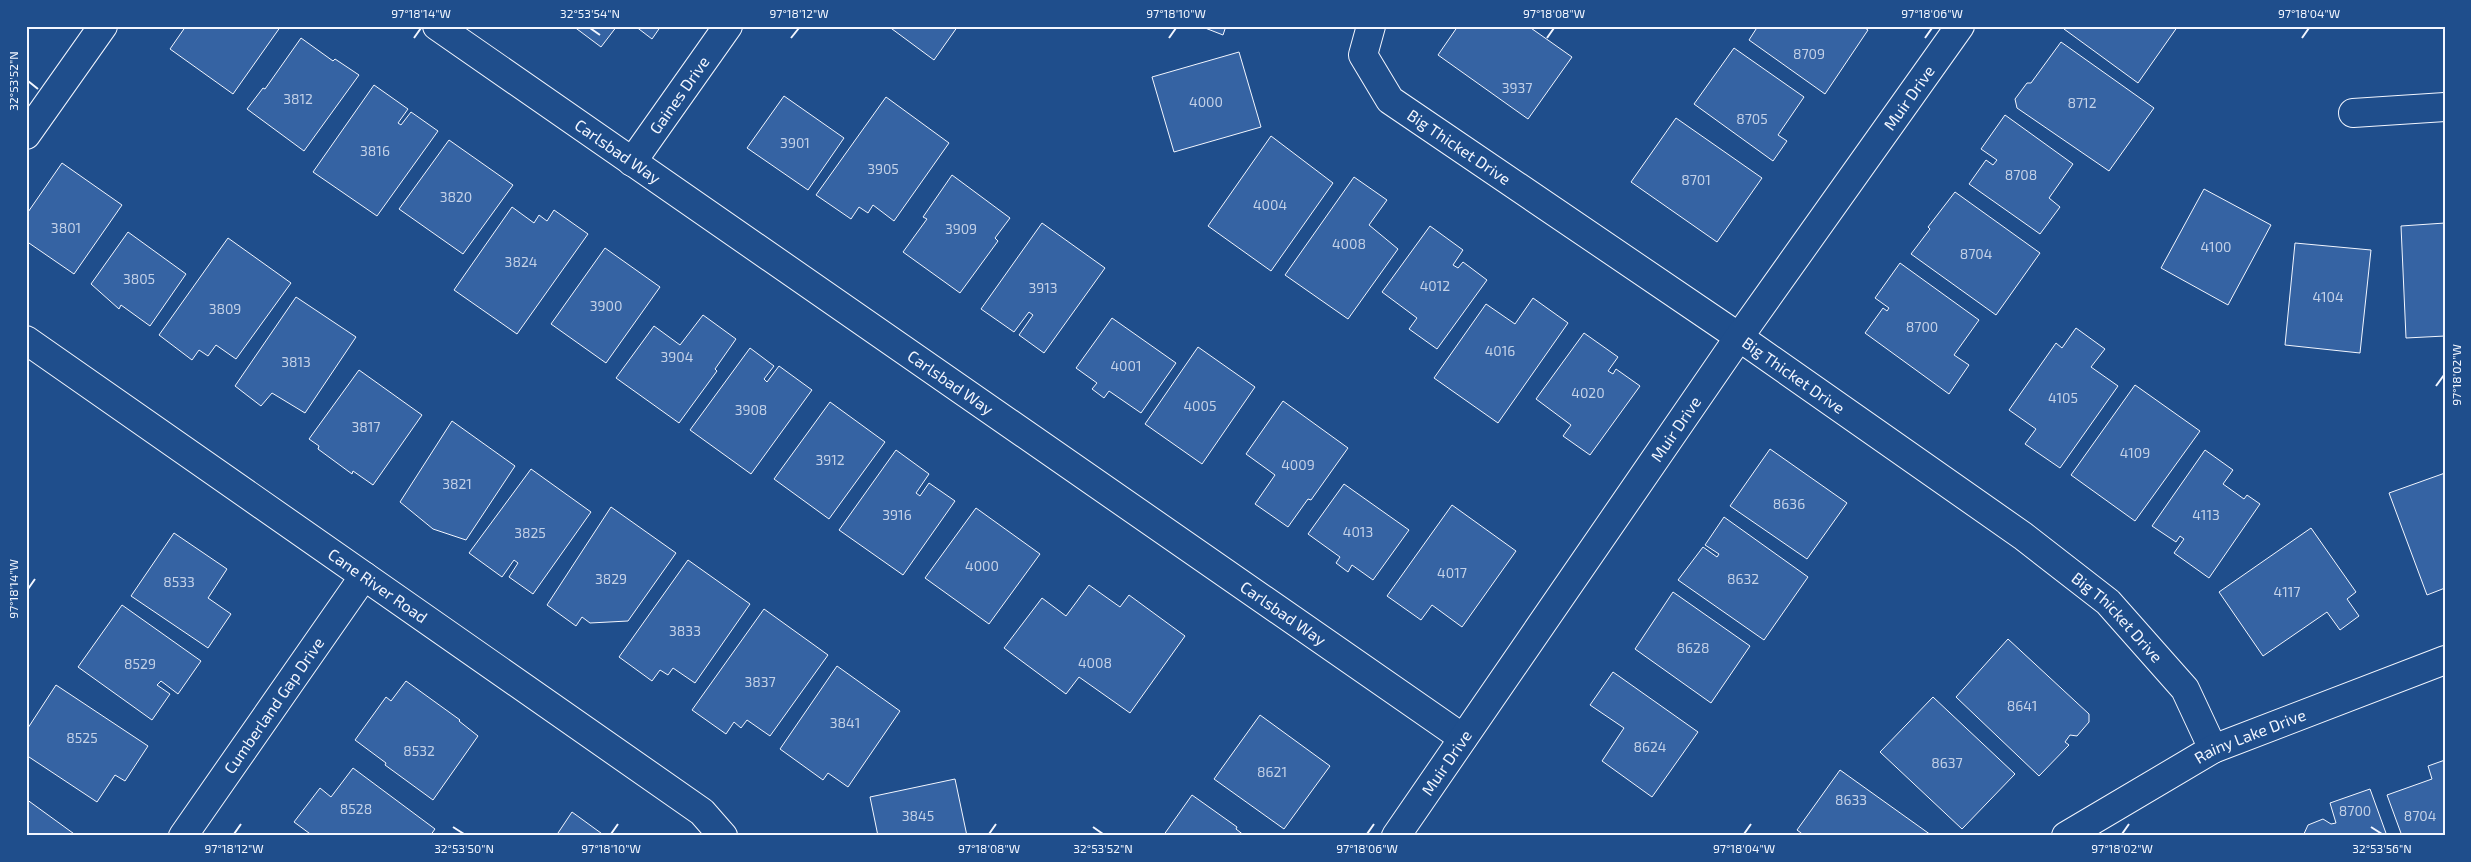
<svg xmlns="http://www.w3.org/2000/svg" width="2471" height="862" font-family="'Exo 2',sans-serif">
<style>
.building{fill:#3563a3;stroke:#f2f6ff}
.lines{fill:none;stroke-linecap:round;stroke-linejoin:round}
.minor-casing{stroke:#f2f6ff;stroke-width:30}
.minor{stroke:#1f4e8c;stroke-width:28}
.ticks{fill:none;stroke:#f2f6ff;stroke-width:2}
.labels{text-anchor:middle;stroke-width:4;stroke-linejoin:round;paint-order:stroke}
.number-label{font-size:14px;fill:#c3d1e8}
.street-label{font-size:16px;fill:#f2f6ff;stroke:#1f4e8c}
.neatline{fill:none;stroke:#f2f6ff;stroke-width:2}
.ticks-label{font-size:12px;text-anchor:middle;fill:#f2f6ff}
</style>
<rect width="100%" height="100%" fill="#1f4e8c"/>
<g class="building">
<polygon points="186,26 281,26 233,94 170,49"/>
<polygon points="573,26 617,26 601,47"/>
<polygon points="635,26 661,26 652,39"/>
<polygon points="888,26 958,26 934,60"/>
<polygon points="1200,26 1226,26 1223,35"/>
<polygon points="1458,26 1528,26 1572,57 1528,119 1438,55"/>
<polygon points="1758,26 1862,26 1868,30 1825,94 1749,40"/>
<polygon points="2066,26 2178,26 2138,83 2064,29"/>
<polygon points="301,38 333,61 335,59 359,75 304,151 247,109 263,88 265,89"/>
<polygon points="2061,42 2154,108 2109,171 2017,108 2015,99 2027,83 2031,83"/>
<polygon points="1734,48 1804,97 1778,135 1787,141 1773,161 1694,104"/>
<polygon points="1239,52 1261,127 1174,152 1152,77"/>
<polygon points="374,85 408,109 398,123 401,125 411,112 438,131 377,216 313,172"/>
<polygon points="784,96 844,138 808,190 747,148"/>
<polygon points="886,97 949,143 894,221 873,205 868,213 859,207 851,219 816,195"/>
<polygon points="2005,115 2073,164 2049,198 2060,207 2040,234 1969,184 1986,160 1993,165 1997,160 1981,149"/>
<polygon points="1676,118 1762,178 1717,242 1631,182"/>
<polygon points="1271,136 1333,183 1271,271 1208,226"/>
<polygon points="449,140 513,185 463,254 399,209"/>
<polygon points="62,163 122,205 74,274 26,241 26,215"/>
<polygon points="952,175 1010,218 995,238 998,241 960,293 903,252 927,219 923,217"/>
<polygon points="1354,177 1387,200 1369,225 1398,249 1348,319 1285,275"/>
<polygon points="2204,189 2271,225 2228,305 2161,268"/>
<polygon points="1955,192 2040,253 1996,315 1911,254 1930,229 1928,227"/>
<polygon points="512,207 534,223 539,215 547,221 554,210 588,234 517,334 454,290"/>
<polygon points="1042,223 1105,268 1044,353 1019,335 1033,315 1029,312 1014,332 981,309"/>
<polygon points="2445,223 2445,336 2406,338 2401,226"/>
<polygon points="1430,226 1463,250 1453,265 1458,268 1463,262 1487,280 1437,349 1409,329 1417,318 1382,292"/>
<polygon points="128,232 186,274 150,326 121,305 119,309 91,284"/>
<polygon points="228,238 291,283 236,359 216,345 208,356 199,350 192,360 159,335"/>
<polygon points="2295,243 2371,250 2360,353 2285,345"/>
<polygon points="605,248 660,287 606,363 551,324"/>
<polygon points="1900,263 1979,320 1954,355 1969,365 1949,394 1865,333 1883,308 1887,311 1889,308 1875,298"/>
<polygon points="296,297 356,337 305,413 272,393 261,406 235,386"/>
<polygon points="1533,298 1568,323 1498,423 1434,378 1486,304 1515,324"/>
<polygon points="703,315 736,339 715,369 717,371 679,423 616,378 654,326 680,345"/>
<polygon points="1112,318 1176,363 1141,413 1109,391 1104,398 1092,389 1097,383 1076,368"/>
<polygon points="2076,328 2105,349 2091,367 2118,386 2060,468 2025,444 2036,429 2009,410 2056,343 2062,348"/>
<polygon points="1584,333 1618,357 1608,371 1613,374 1616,369 1640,386 1590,455 1563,436 1571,425 1536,399"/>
<polygon points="1198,347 1255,387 1202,464 1145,424"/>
<polygon points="750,348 774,366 764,379 767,382 779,366 812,390 751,474 690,430"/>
<polygon points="359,370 422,415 373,485 353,471 352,474 318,449 319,446 309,439"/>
<polygon points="2135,385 2200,431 2135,521 2071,475"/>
<polygon points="1283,401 1348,448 1311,500 1308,499 1288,527 1255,504 1275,475 1246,454"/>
<polygon points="830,402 885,442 829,519 774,479"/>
<polygon points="452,421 515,466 466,540 433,529 400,502"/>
<polygon points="1770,449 1847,503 1807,559 1730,506"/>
<polygon points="896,450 929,474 916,493 920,496 929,483 955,501 903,575 839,530"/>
<polygon points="2205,450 2233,470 2223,484 2244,499 2247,495 2260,504 2209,578 2174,553 2184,539 2180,536 2176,542 2152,526"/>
<polygon points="531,469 591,512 533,594 509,577 518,563 514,560 502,577 469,553"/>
<polygon points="2445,473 2445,588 2427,595 2389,493"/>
<polygon points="1344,484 1409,530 1373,580 1352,565 1348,572 1336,563 1340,557 1308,534"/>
<polygon points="1452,505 1516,551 1462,627 1432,605 1421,620 1387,596"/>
<polygon points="611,507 676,553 628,621 590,623 582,617 576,626 547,605"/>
<polygon points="976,508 1040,554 989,624 925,578"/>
<polygon points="1724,517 1808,577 1764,640 1678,580 1703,547 1717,557 1719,554 1705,545"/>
<polygon points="2311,528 2356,592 2347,599 2359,616 2340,630 2327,612 2263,656 2219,592"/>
<polygon points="174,533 227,569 208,598 231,614 208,648 131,596"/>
<polygon points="688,560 750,604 695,683 673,668 668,675 660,670 652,681 619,657"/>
<polygon points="1089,585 1120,607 1129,595 1185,636 1130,713 1079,677 1066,694 1004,648 1042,598 1066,616"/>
<polygon points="1673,592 1750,646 1711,703 1635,649"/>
<polygon points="122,605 201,661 178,694 161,681 157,685 170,694 152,720 78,667"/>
<polygon points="764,609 828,655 770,736 747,720 741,728 734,722 726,734 692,710"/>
<polygon points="2008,639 2089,714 2089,722 2077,736 2070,735 2065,742 2069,745 2039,776 1956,697"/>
<polygon points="837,666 900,711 848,787 828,773 823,780 780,749"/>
<polygon points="1613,672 1698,732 1652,797 1602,761 1624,728 1590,705"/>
<polygon points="406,681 460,720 459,721 478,736 433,800 385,765 386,763 355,740 386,697 391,701"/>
<polygon points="56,685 148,746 125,781 115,775 97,802 26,755 26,731"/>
<polygon points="1933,697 2015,774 1962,829 1880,752"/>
<polygon points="1260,715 1330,766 1284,829 1214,779"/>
<polygon points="2445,760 2445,836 2402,836 2387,795 2432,779 2428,766"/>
<polygon points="353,768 435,829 430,836 313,836 294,822 320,788 331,797"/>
<polygon points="1840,770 1931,835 1930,836 1805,836 1797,830"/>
<polygon points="955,779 967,836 878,836 870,797"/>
<polygon points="2370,789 2387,836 2303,836 2308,825 2323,819 2331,824 2336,823 2330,803"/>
<polygon points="1192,795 1237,827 1236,829 1245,836 1163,836"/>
<polygon points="26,799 77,836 26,836"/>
<polygon points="572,812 605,836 556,836"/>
</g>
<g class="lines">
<defs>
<g id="minor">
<path id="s1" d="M437 26 1463 738"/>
<path id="s2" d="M1371 26 1363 55 1390 100 1739 337 2023 536 2108 602 2185 689 2213 749"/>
<polyline points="2353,113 2445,107"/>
<polyline points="26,135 103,26"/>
<path id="s3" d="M632 162 728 26"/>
<path id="s4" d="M26 340 702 812 723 836"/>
<path id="s5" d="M183 836 364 576"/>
<path id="s6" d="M1396 836 1739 337 1960 26"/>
<path id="s7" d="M2066 836 2213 749 2445 660"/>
</g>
</defs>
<use href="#minor" class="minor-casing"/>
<use href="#minor" class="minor"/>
</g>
<path class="ticks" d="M590 28 600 35M414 38 421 28M791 38 799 28M1169 38 1176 28M1547 38 1554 28M1925 38 1932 28M2302 38 2309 28M28 81 38 89M2436 386 2444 375M28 589 35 579M453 827 464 834M1093 827 1103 834M2371 827 2382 834M234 834 241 824M611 834 618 824M989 834 996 824M1367 834 1374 824M1744 834 1751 824M2122 834 2129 824"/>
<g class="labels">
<g class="number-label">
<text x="1809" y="59">8709</text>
<text x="1517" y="93">3937</text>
<text x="298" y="104">3812</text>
<text x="1206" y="107">4000</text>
<text x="2082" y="108">8712</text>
<text x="1752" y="124">8705</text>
<text x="795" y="148">3901</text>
<text x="375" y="156">3816</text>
<text x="883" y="174">3905</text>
<text x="2021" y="180">8708</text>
<text x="1696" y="185">8701</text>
<text x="456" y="202">3820</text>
<text x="1270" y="210">4004</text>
<text x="66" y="233">3801</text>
<text x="961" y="234">3909</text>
<text x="1349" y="249">4008</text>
<text x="2216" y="252">4100</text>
<text x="1976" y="259">8704</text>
<text x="521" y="267">3824</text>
<text x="139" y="284">3805</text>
<text x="1435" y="291">4012</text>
<text x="1043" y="293">3913</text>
<text x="2328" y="302">4104</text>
<text x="606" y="311">3900</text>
<text x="225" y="314">3809</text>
<text x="1922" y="332">8700</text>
<text x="1500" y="356">4016</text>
<text x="677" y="362">3904</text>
<text x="296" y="367">3813</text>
<text x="1126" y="371">4001</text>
<text x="1588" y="398">4020</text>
<text x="2063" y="403">4105</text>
<text x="1200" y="411">4005</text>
<text x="751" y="415">3908</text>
<text x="366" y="432">3817</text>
<text x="2135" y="458">4109</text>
<text x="830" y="465">3912</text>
<text x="1298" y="470">4009</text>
<text x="457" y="489">3821</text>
<text x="1789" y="509">8636</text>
<text x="897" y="520">3916</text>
<text x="2206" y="520">4113</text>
<text x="1358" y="537">4013</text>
<text x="530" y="538">3825</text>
<text x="982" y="571">4000</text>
<text x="1452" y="578">4017</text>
<text x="611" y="584">3829</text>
<text x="1743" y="584">8632</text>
<text x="179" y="587">8533</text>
<text x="2287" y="597">4117</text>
<text x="685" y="636">3833</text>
<text x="1693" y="653">8628</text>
<text x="1095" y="668">4008</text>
<text x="140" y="669">8529</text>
<text x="760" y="687">3837</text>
<text x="2022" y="711">8641</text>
<text x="845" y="728">3841</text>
<text x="82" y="743">8525</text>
<text x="1650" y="752">8624</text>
<text x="419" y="756">8532</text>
<text x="1947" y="768">8637</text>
<text x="1272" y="777">8621</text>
<text x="1851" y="805">8633</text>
<text x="356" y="814">8528</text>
<text x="2355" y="816">8700</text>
<text x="918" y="821">3845</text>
<text x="2420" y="821">8704</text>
</g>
<g class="street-label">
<text dy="6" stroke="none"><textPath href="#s3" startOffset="82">Gaines Drive</textPath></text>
<text dy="6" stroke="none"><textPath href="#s6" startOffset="899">Muir Drive</textPath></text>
<text dy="6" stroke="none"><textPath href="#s2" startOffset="166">Big Thicket Drive</textPath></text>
<text dy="6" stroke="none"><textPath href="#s1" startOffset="220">Carlsbad Way</textPath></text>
<text dy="6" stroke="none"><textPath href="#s2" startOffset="571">Big Thicket Drive</textPath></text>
<text dy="6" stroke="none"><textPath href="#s1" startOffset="625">Carlsbad Way</textPath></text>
<text dy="6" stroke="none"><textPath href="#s6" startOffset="494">Muir Drive</textPath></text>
<text dy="6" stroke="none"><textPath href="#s4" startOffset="429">Cane River Road</textPath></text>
<text dy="6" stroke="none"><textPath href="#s1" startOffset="1030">Carlsbad Way</textPath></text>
<text dy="6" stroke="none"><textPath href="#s2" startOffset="976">Big Thicket Drive</textPath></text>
<text dy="6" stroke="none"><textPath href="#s5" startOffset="159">Cumberland Gap Drive</textPath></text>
<text dy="6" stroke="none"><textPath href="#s7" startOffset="210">Rainy Lake Drive</textPath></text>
<text dy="6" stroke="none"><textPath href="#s6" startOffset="89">Muir Drive</textPath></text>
</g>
</g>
<rect width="2471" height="862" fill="none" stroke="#1f4e8c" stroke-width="55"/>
<rect x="28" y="28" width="2416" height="806" class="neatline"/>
<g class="ticks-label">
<text x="421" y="18">97°18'14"W</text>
<text x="590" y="18">32°53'54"N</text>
<text x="799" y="18">97°18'12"W</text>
<text x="1176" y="18">97°18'10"W</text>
<text x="1554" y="18">97°18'08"W</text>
<text x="1932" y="18">97°18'06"W</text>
<text x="2309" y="18">97°18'04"W</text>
<text transform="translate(14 81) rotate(-90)" y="4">32°53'52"N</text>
<text transform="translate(2457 375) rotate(-90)" y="4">97°18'02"W</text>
<text transform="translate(14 589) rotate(-90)" y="4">97°18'14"W</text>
<text x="234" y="853">97°18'12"W</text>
<text x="464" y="853">32°53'50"N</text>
<text x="611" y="853">97°18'10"W</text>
<text x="989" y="853">97°18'08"W</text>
<text x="1103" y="853">32°53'52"N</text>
<text x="1367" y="853">97°18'06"W</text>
<text x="1744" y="853">97°18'04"W</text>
<text x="2122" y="853">97°18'02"W</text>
<text x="2382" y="853">32°53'56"N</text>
</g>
</svg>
